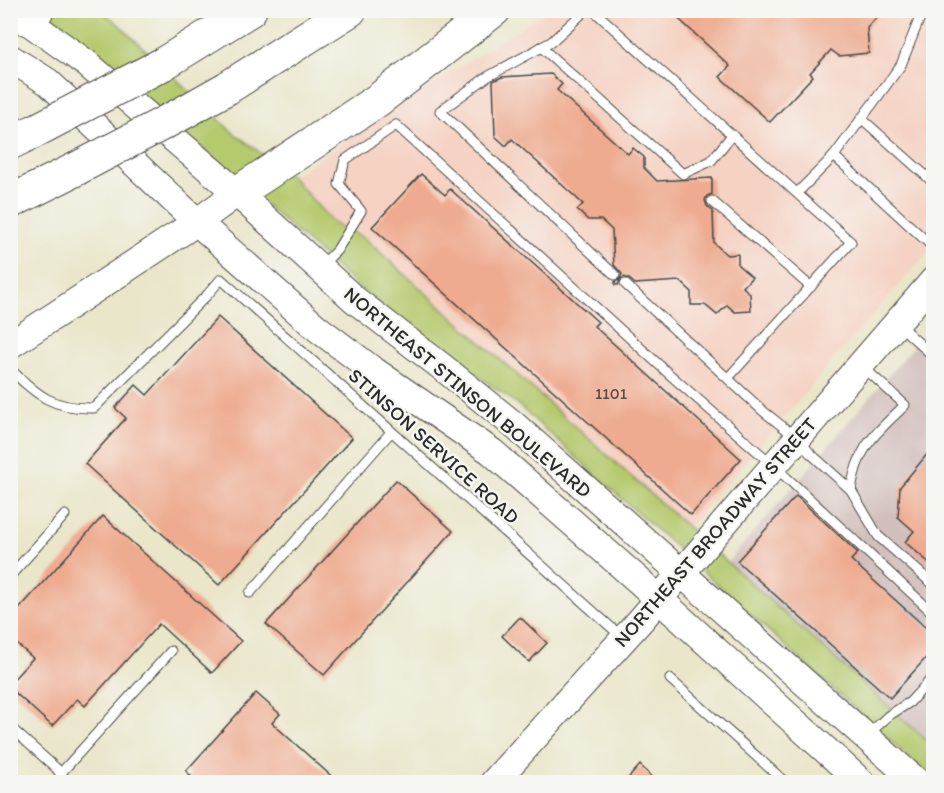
<svg xmlns="http://www.w3.org/2000/svg" width="944" height="793" font-family="Itim,sans-serif">
<style>
.built{fill:#f5d2c2}
.industrial{fill:#d1bfbd}
.green{fill:#b5c96d;stroke:#707a4c;stroke-width:1.5}
.building{fill:#eeab90}
.lines{fill:none;stroke-linecap:round;stroke-linejoin:round}
.service-casing{stroke:#484743;stroke-width:11}
.secondary-casing{stroke:#484743;stroke-width:29}
.motorway-casing{stroke:#484743;stroke-width:35}
.service{stroke:#fff;stroke-width:9}
.secondary{stroke:#fff;stroke-width:27}
.motorway{stroke:#fff;stroke-width:33}
.motorway-bridge-casing{stroke:#484743;stroke-width:35;stroke-linecap:butt}
.motorway-bridge{stroke:#fff;stroke-width:33}
.labels{text-anchor:middle;stroke-width:5;stroke-linejoin:round;paint-order:stroke}
.number-label{font-size:16px;fill:#5c4b44}
.street-label{font-size:20px;fill:#2b2b2b;stroke:#f6f6f2}
</style>
<rect width="100%" height="100%" fill="#f6f6f2"/>
<filter id="ink" filterUnits="userSpaceOnUse"><feTurbulence type="fractalNoise" baseFrequency=".0167" numOctaves="2"/><feDisplacementMap in="SourceGraphic" scale="12" xChannelSelector="R" yChannelSelector="G"/><feConvolveMatrix kernelMatrix="1 2 1 2 8 2 1 2 1" color-interpolation-filters="sRGB"/></filter>
<filter id="wash" filterUnits="userSpaceOnUse"><feTurbulence type="fractalNoise" baseFrequency=".008" numOctaves="4" result="noise"/><feDisplacementMap in="SourceGraphic" scale="24" xChannelSelector="R" yChannelSelector="G"/><feGaussianBlur stdDeviation="1.35" result="paint"/><feColorMatrix in="noise" values="0 0 0 0 0 0 0 0 0 0 0 0 0 0 0 0 0 1.4 0 .05"/><feComposite in="paint" operator="in"/></filter>
<g filter="url(#wash)">
<rect width="100%" height="100%" fill="#eae6ca"/>
<polygon class="built" points="546,11 933,11 933,246 689,527 365,238 334,224 291,176"/>
<polygon class="industrial" points="933,324 933,747 728,562"/>
<polygon class="green" points="38,11 101,11 115,21 230,130 291,176 334,224 364,238 933,746 933,779 517,404 450,355 413,330 358,287 60,22"/>
<g id="blocks">
<g class="building">
<polygon points="669,10 883,10 867,28 869,53 839,56 831,50 810,73 813,76 770,122 720,77 730,66"/>
<polygon points="551,74 562,84 557,90 628,154 633,148 644,157 644,168 657,181 712,178 712,194 707,196 705,200 707,206 713,211 714,243 727,255 738,254 738,265 752,277 743,287 750,294 751,311 735,312 727,305 717,315 705,305 691,305 691,291 680,281 635,284 629,279 624,277 620,280 618,285 615,285 615,282 620,279 622,274 614,265 612,230 601,220 588,220 577,210 583,204 512,139 506,146 495,136 493,81 502,77"/>
<polygon points="421,174 445,195 450,189 598,322 594,326 741,459 691,515 372,227"/>
<polygon points="218,317 352,438 219,585 85,464 126,418 115,408 136,385 147,395"/>
<polygon points="933,447 933,566 905,542 914,531 898,517 900,487"/>
<polygon points="396,480 453,531 324,675 266,624"/>
<polygon points="796,496 858,553 851,560 933,634 933,650 890,698 737,561"/>
<polygon points="103,516 241,641 212,673 159,624 85,706 77,699 52,726 10,688 10,683 33,658 10,638 10,619"/>
<polygon points="520,617 547,643 529,662 502,636"/>
<polygon points="256,693 280,714 272,723 339,783 186,783 191,776 186,771"/>
<polygon points="640,765 658,783 624,783"/>
</g>
</g>
</g>
<g filter="url(#ink)">
<use href="#blocks" fill-opacity="0" stroke="#484743" stroke-width="1.5"/>
<g class="lines">
<defs>
<g id="service">
<polyline points="586,10 551,42 487,77 440,111 615,275"/>
<polyline points="593,10 851,242 728,378"/>
<polyline points="923,10 901,65 834,156 934,248"/>
<polyline points="541,47 683,174 711,161 732,135"/>
<polyline points="861,118 934,183"/>
<polyline points="797,193 834,156"/>
<polyline points="712,201 811,287"/>
<polyline points="321,266 337,250 361,211 339,184 345,160 396,125 668,373 773,465 934,614"/>
<polyline points="625,284 763,411 797,438 810,453 851,490 878,536 934,585"/>
<polyline points="898,324 934,357"/>
<path d="M10 369C38 396 53 409 94 408L208 294 221 279 623 638"/>
<path d="M851 490C858 445 875 435 905 405L862 366"/>
<polyline points="10,576 65,515"/>
<polyline points="250,593 391,432"/>
<polyline points="670,679 785,782"/>
<polyline points="10,727 56,768 67,782"/>
<polyline points="868,735 888,716 910,702 934,676"/>
<polyline points="60,774 171,651"/>
</g>
<g id="secondary">
<polyline points="12,10 86,63 237,193 355,300 446,370 514,425 917,782"/>
<polyline points="10,58 48,82 197,222 317,328 370,368 492,452 638,580 861,782"/>
<polyline points="10,345 197,222 237,193"/>
<polyline points="494,782 639,622 934,280"/>
</g>
<g id="motorway">
<polyline points="25,18 37,10"/>
<polyline points="163,64 250,10"/>
<polyline points="227,88 350,10"/>
<polyline points="10,143 35,131"/>
<polyline points="237,193 378,100 494,10"/>
<polyline points="10,202 76,169"/>
</g>
</defs>
<use href="#service" class="service-casing"/>
<use href="#secondary" class="secondary-casing"/>
<use href="#motorway" class="motorway-casing"/>
<use href="#service" class="service"/>
<use href="#secondary" class="secondary"/>
<use href="#motorway" class="motorway"/>
<defs>
<g id="motorway-bridge">
<polyline points="35,131 163,64"/>
<polyline points="76,169 181,114 227,88"/>
</g>
</defs>
<use href="#motorway-bridge" class="motorway-bridge-casing"/>
<use href="#motorway-bridge" class="motorway-bridge"/>
</g>
</g>
<g class="labels">
<g class="number-label">
<text x="611" y="399">1101</text>
</g>
<g class="street-label">
<text transform="translate(468 392) rotate(40)" y="7">NORTHEAST STINSON BOULEVARD</text>
<text transform="translate(434 446) rotate(42)" y="7">STINSON SERVICE ROAD</text>
<text transform="translate(715 532) rotate(-49)" y="7">NORTHEAST BROADWAY STREET</text>
</g>
</g>
<rect width="944" height="793" fill="none" stroke="#f6f6f2" stroke-width="36"/>
</svg>
